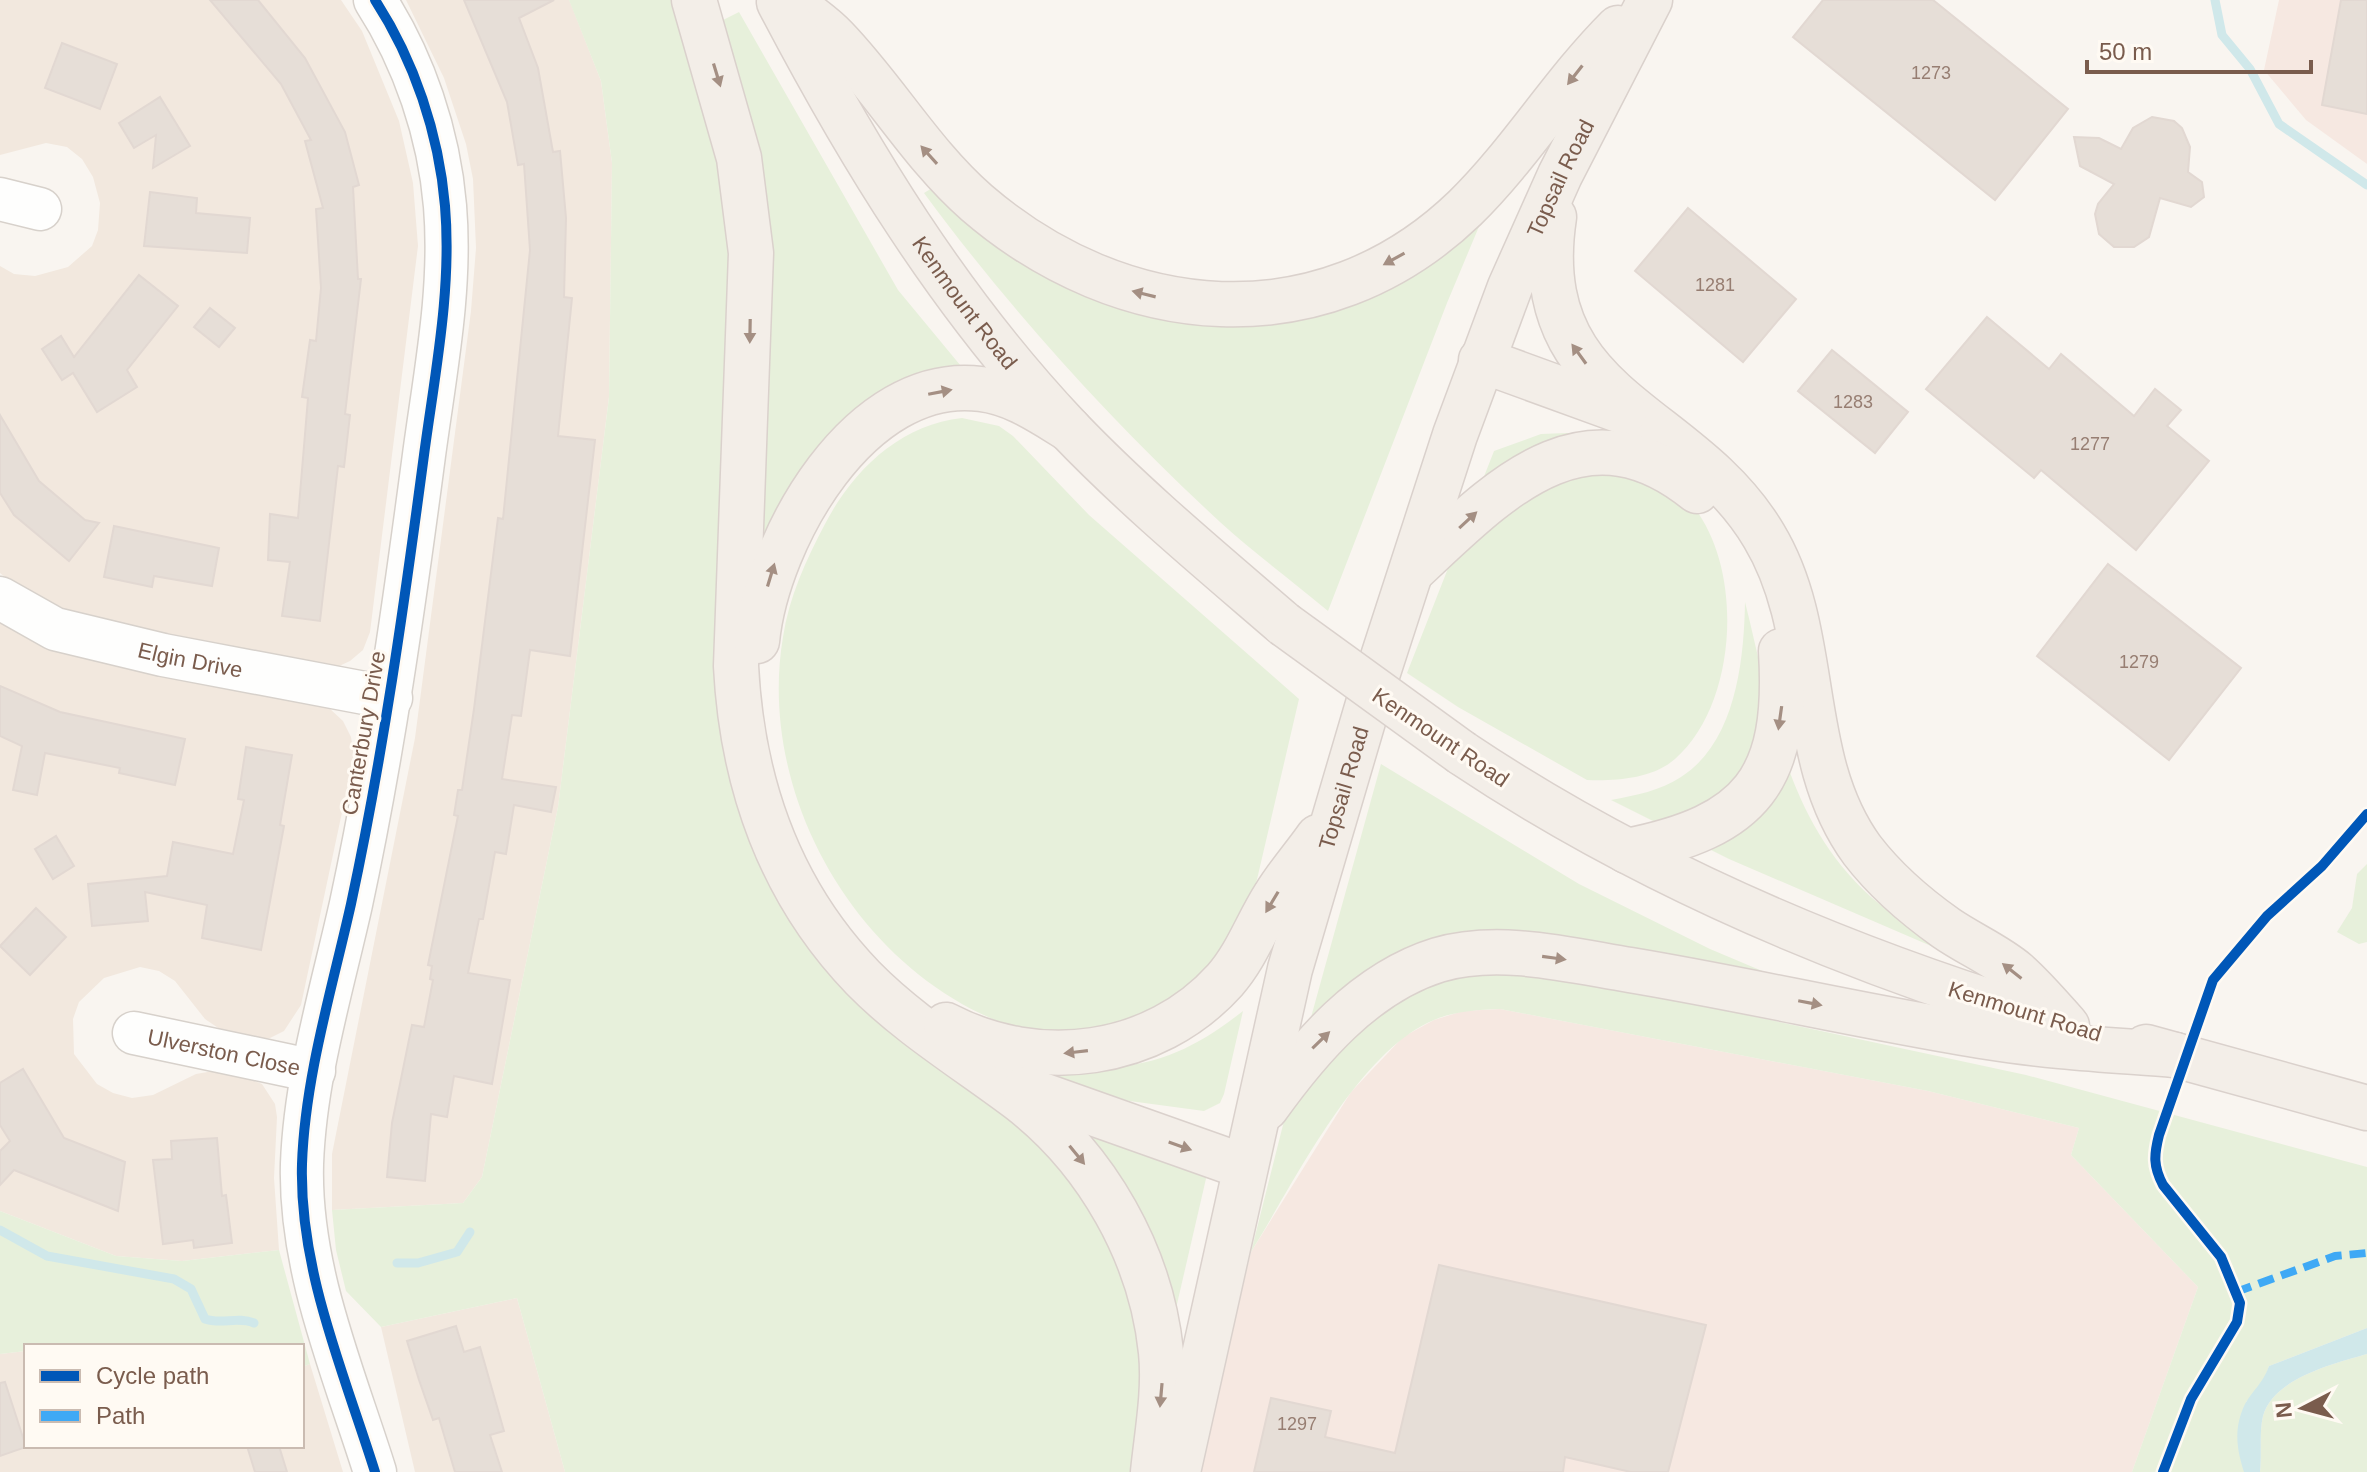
<svg xmlns="http://www.w3.org/2000/svg" width="2367" height="1472" font-family="Helvetica,sans-serif">
<style>
.residential{fill:#f2e8de}
.commercial{fill:#f6e8e1}
.green{fill:#e7f0db}
.water{fill:#d0e8ea}
.lines{fill:none;stroke-linecap:round;stroke-linejoin:round}
.stream{stroke:#d0e8ea;stroke-width:9}
.building{fill:#e6ded7;stroke:#e2d8d2;stroke-width:2}
.minor-casing{stroke:#d7d1cb;stroke-width:45}
.major-casing{stroke:#dad1cc;stroke-width:47}
.minor{stroke:#fefefd;stroke-width:42}
.major{stroke:#f3eee8;stroke-width:44}
.major-bridge-casing{stroke:#dad1cc;stroke-width:47;stroke-linecap:butt}
.major-bridge{stroke:#f3eee8;stroke-width:44}
.quiet{stroke:#3fa9f5;stroke-width:8;stroke-dasharray:16 8;stroke-linecap:butt}
.cycleway-casing{stroke:#fffaf3;stroke-width:15}
.cycleway{stroke:#0057b8;stroke-width:10}
.oneway{fill:#a48f83}
.labels{text-anchor:middle;stroke-width:6;stroke-linejoin:round;paint-order:stroke}
.number-label{font-size:18px;fill:#977e72}
.street-label{font-size:22px;fill:#7a5c4d;stroke:#fffaf3}
</style>
<rect width="100%" height="100%" fill="#f9f5f0"/>
<g class="residential">
<polygon points="0,0 341,0 362,31 399,121 413,183 418,246 370,632 363,650 350,661 337,667 74,618 20,589 0,573 0,266 14,274 35,276 68,267 92,246 98,230 100,203 93,177 82,159 67,147 46,143 0,155"/>
<polygon points="406,0 569,0 571,4 601,81 612,163 609,397 558,807 482,1177 463,1203 332,1210 332,1154 415,738 471,311 476,248 473,179 466,144 444,78"/>
<polygon points="0,620 312,701 329,708 343,721 351,737 354,756 301,1005 284,1031 270,1038 255,1039 230,1036 205,1019 175,981 159,971 140,967 104,978 79,1002 73,1019 74,1054 97,1084 113,1093 132,1098 153,1095 196,1074 225,1069 262,1084 275,1104 277,1117 274,1178 279,1250 182,1261 116,1256 0,1211"/>
<polygon points="517,1298 565,1472 415,1472 381,1327"/>
<polygon points="26,1351 26,1446 302,1446 302,1367 310,1364 343,1472 0,1472 0,1354"/>
</g>
<g class="commercial">
<polygon points="2279,0 2367,0 2367,164 2306,120 2264,70"/>
<polygon points="1500,1009 1928,1091 2079,1128 2071,1155 2198,1287 2132,1472 1199,1472 1251,1252 1351,1092 1403,1037 1434,1020 1463,1011"/>
</g>
<g class="green">
<polygon points="569,0 682,0 738,227 727,746 918,1043 1075,1175 1147,1326 1133,1472 565,1472 517,1298 381,1327 346,1291 336,1250 332,1210 463,1203 482,1177 558,807 609,397 612,163 601,81"/>
<polygon points="739,12 898,290 970,377 934,382 758,568 719,22"/>
<path d="M1524 119 1447 303 1328 611C1292 581 1254 553 1220 522 1112 422 1011 311 924 193L947 179 1057 260 1277 295 1422 225Z"/>
<path d="M962 418 999 426 1013 436 1089 515 1299 699 1231 991C1204 999 1087 1042 1068 1040 885 1015 753 815 783 637 789 597 806 560 825 524 853 470 900 425 962 418Z"/>
<path d="M1567 433C1596 437 1613 450 1638 466 1652 475 1671 484 1684 496 1746 557 1740 703 1675 759 1652 779 1616 781 1587 780L1458 707 1407 673 1494 451 1541 434Z"/>
<path d="M1745 602C1772 709 1784 818 1871 897 1894 917 1921 934 1945 952L1729 859 1611 800C1636 795 1660 791 1681 777 1736 742 1744 660 1745 602Z"/>
<polygon points="1381,764 1579,884 1710,949 1781,979 1526,941 1305,1039"/>
<polygon points="2367,864 2367,942 2359,944 2337,932 2352,908 2357,874"/>
<path d="M1463 970 1575 978 2026 1075 2367 1167V1328L2269 1366 2262 1386 2246 1402 2244 1472H2132L2198 1287 2071 1155 2079 1128 1928 1091 1500 1009C1477 1010 1455 1011 1434 1020 1357 1052 1294 1183 1251 1252L1286 1113 1318 1066 1378 1011Z"/>
<path d="M1243 1011 1224 1094 1220 1103 1204 1111 1070 1093 954 1026 1108 1067C1162 1065 1201 1044 1243 1011Z"/>
<polygon points="1072,1112 1211,1157 1171,1330"/>
<polygon points="0,1211 116,1256 182,1261 279,1250 310,1364 302,1367 302,1346 26,1346 26,1351 0,1354"/>
<path d="M2367 1354V1472H2260C2262 1454 2259 1432 2263 1416 2274 1378 2333 1364 2367 1354Z"/>
</g>
<path class="water" d="M2367 1328V1354C2333 1364 2274 1378 2263 1416 2259 1432 2262 1454 2260 1472H2244C2237 1450 2233 1429 2245 1404 2253 1390 2263 1383 2269 1366Z"/>
<g class="lines">
<g class="stream">
<polyline points="2215,0 2222,35 2250,69 2279,124 2367,185"/>
<path d="M0 1230 47 1256 174 1279 191 1289 205 1319C222 1325 237 1316 254 1323"/>
<polyline points="397,1263 418,1263 457,1252 470,1232"/>
</g>
</g>
<g class="building">
<polygon points="210,0 258,0 305,58 345,132 359,185 353,187 358,279 361,279 345,414 350,415 344,467 338,466 320,621 282,616 290,562 268,560 270,514 298,518 308,398 302,397 310,340 316,341 321,288 316,209 323,208 305,141 311,140 281,84"/>
<polygon points="464,0 554,0 519,18 538,68 553,152 560,151 566,218 564,297 572,298 558,436 595,440 570,656 530,650 521,716 512,715 502,779 556,787 551,812 514,805 506,854 495,852 483,919 479,919 468,973 510,980 492,1084 454,1076 447,1117 431,1114 425,1181 387,1177 392,1123 412,1025 424,1027 433,980 430,979 432,966 428,965 458,816 454,815 458,790 462,790 474,709 498,518 503,519 530,250 524,164 518,165 507,102"/>
<polygon points="1823,0 1933,0 2068,109 1995,200 1793,37"/>
<polygon points="2341,0 2367,0 2367,114 2322,105"/>
<polygon points="62,43 117,64 100,109 45,88"/>
<polygon points="160,97 190,146 153,168 156,135 134,148 119,123"/>
<polygon points="2152,117 2174,121 2182,128 2190,147 2188,172 2202,182 2204,197 2191,207 2160,198 2149,237 2134,247 2114,247 2099,234 2095,214 2098,204 2114,184 2080,166 2074,137 2099,138 2121,149 2133,128"/>
<polygon points="150,192 197,198 196,213 250,218 247,253 144,246"/>
<polygon points="1688,208 1796,299 1743,362 1635,271"/>
<polygon points="139,275 178,306 127,370 137,387 97,412 73,373 62,380 42,349 61,336 74,357"/>
<polygon points="210,308 235,328 219,347 194,327"/>
<polygon points="1987,317 2049,369 2061,354 2134,416 2155,389 2181,410 2167,426 2209,461 2136,550 2041,470 2034,478 1926,389"/>
<polygon points="1832,350 1908,412 1875,453 1798,391"/>
<polygon points="0,415 39,481 85,520 99,523 69,561 14,515 0,493"/>
<polygon points="114,526 219,548 212,586 154,576 152,587 104,577"/>
<polygon points="2108,564 2241,668 2169,760 2037,656"/>
<polygon points="0,686 60,712 185,739 175,785 119,773 120,768 45,753 37,795 13,790 22,746 0,736"/>
<polygon points="246,747 292,755 280,825 284,826 261,950 202,938 207,905 145,892 148,921 92,926 88,884 167,876 173,842 233,854 244,800 238,799"/>
<polygon points="56,836 74,866 53,879 35,849"/>
<polygon points="36,908 66,937 30,975 0,946"/>
<polygon points="23,1069 64,1138 125,1162 118,1211 14,1170 0,1185 0,1151 10,1141 0,1125 0,1083"/>
<polygon points="217,1138 222,1196 226,1195 232,1243 194,1248 193,1240 163,1244 153,1160 172,1159 171,1141"/>
<polygon points="1439,1265 1706,1325 1668,1472 1631,1472 1565,1457 1563,1472 1254,1472 1271,1398 1331,1411 1325,1437 1395,1453"/>
<polygon points="456,1326 464,1352 480,1347 504,1431 490,1435 502,1472 455,1472 439,1418 433,1420 419,1380 407,1341"/>
<polygon points="5,1382 26,1447 0,1456 0,1383"/>
<polygon points="247,1446 279,1446 287,1472 255,1472"/>
</g>
<g class="lines">
<defs>
<g id="minor">
<path d="M375 0C414 60 439 134 445 206 452 289 435 373 424 455 404 606 383 755 351 904 332 989 305 1077 302 1164 299 1270 344 1373 375 1472"/>
<polyline points="0,199 40,209"/>
<path id="s1" d="M0 598 55 629 163 655 391 698"/>
<path id="s2" d="M134 1033 314 1071"/>
</g>
<g id="major">
<path d="M694 0 739 158 751 253 736 666C742 783 780 892 863 978 909 1025 967 1060 1020 1100 1097 1160 1151 1254 1161 1352 1165 1391 1157 1433 1153 1472"/>
<path d="M788 0C803 12 822 24 835 38 886 91 921 154 977 203 1121 327 1321 347 1465 208 1521 153 1562 84 1618 28"/>
<path id="s3" d="M779 2C859 155 949 302 1068 428 1135 498 1211 561 1284 624"/>
<path d="M1554 217C1526 402 1689 409 1764 536 1823 634 1794 757 1862 850 1885 880 1915 906 1946 928 1969 944 1996 955 2017 973 2035 989 2051 1008 2067 1026"/>
<polyline points="1481,360 1624,412"/>
<path d="M1412 571C1496 493 1582 398 1697 491"/>
<path d="M757 641C767 539 860 373 981 389 1014 393 1041 412 1069 429"/>
<path d="M1462 753C1646 876 1852 962 2064 1025"/>
<path d="M1627 851C1752 826 1789 780 1781 651"/>
<path d="M946 1025C1038 1073 1154 1059 1225 980 1247 955 1257 924 1275 896 1287 876 1304 857 1318 837"/>
<polyline points="2146,1047 2367,1108"/>
<polyline points="1025,1089 1245,1167"/>
<path d="M1266 1108C1309 1048 1364 983 1438 960 1499 942 1569 960 1630 970 1750 990 1868 1018 1988 1037 2050 1047 2113 1050 2175 1055"/>
<path id="s4" d="M1178 1472 1290 969 1371 694 1455 435 1510 287 1560 175 1650 0"/>
</g>
</defs>
<use href="#minor" class="minor-casing"/>
<use href="#major" class="major-casing"/>
<use href="#minor" class="minor"/>
<use href="#major" class="major"/>
<defs>
<polyline id="major-bridge" points="1284,624 1462,753"/>
</defs>
<use href="#major-bridge" class="major-bridge-casing"/>
<use href="#major-bridge" class="major-bridge"/>
<polyline class="quiet" points="2236,1292 2335,1256 2367,1253"/>
<defs>
<g id="cycleway">
<path d="M375 0C414 60 439 134 445 206 452 289 435 373 424 455 404 606 383 755 351 904 332 989 305 1077 302 1164 299 1270 344 1373 375 1472"/>
<path d="M2163 1472 2191 1399 2237 1322 2240 1303 2221 1257 2163 1185C2153 1166 2154 1155 2159 1135L2213 980 2267 916 2322 866 2367 814"/>
</g>
</defs>
<use href="#cycleway" class="cycleway-casing"/>
<use href="#cycleway" class="cycleway"/>
</g>
<defs><path id="oneway-solid" d="M-6-.8H1V-3.2L6.5 0L1 3.2V.8H-6Z" transform="scale(2)"/></defs>
<g class="oneway">
<use href="#oneway-solid" transform="translate(717 75) rotate(73)"/>
<use href="#oneway-solid" transform="translate(1575 75) rotate(128)"/>
<use href="#oneway-solid" transform="translate(929 155) rotate(-132)"/>
<use href="#oneway-solid" transform="translate(1394 259) rotate(151)"/>
<use href="#oneway-solid" transform="translate(1144 294) rotate(-166)"/>
<use href="#oneway-solid" transform="translate(750 331) rotate(91)"/>
<use href="#oneway-solid" transform="translate(1579 354) rotate(-126)"/>
<use href="#oneway-solid" transform="translate(940 392) rotate(-11)"/>
<use href="#oneway-solid" transform="translate(1468 520) rotate(-43)"/>
<use href="#oneway-solid" transform="translate(771 575) rotate(-73)"/>
<use href="#oneway-solid" transform="translate(1780 718) rotate(98)"/>
<use href="#oneway-solid" transform="translate(1272 902) rotate(121)"/>
<use href="#oneway-solid" transform="translate(1554 958) rotate(8)"/>
<use href="#oneway-solid" transform="translate(2012 971) rotate(-142)"/>
<use href="#oneway-solid" transform="translate(1810 1003) rotate(11)"/>
<use href="#oneway-solid" transform="translate(1321 1040) rotate(-44)"/>
<use href="#oneway-solid" transform="translate(1076 1052) rotate(173)"/>
<use href="#oneway-solid" transform="translate(1180 1146) rotate(19)"/>
<use href="#oneway-solid" transform="translate(1077 1155) rotate(51)"/>
<use href="#oneway-solid" transform="translate(1161 1395) rotate(95)"/>
</g>
<g class="labels">
<g class="number-label">
<text x="1931" y="79">1273</text>
<text x="1715" y="291">1281</text>
<text x="1853" y="408">1283</text>
<text x="2090" y="450">1277</text>
<text x="2139" y="668">1279</text>
<text x="1297" y="1430">1297</text>
</g>
<g class="street-label">
<text dy="8" stroke="none"><textPath href="#s4" startOffset="1352">Topsail Road</textPath></text>
<text dy="8" stroke="none"><textPath href="#s3" startOffset="354">Kenmount Road</textPath></text>
<text dy="8" stroke="none"><textPath href="#s1" startOffset="202">Elgin Drive</textPath></text>
<text transform="translate(363 733) rotate(-80)" y="8">Canterbury Drive</text>
<text transform="translate(1441 737) rotate(34)" y="8">Kenmount Road</text>
<text dy="8" stroke="none"><textPath href="#s4" startOffset="704">Topsail Road</textPath></text>
<text transform="translate(2025 1011) rotate(17)" y="8">Kenmount Road</text>
<text dy="8" stroke="none"><textPath href="#s2" startOffset="92">Ulverston Close</textPath></text>
</g>
</g>
<rect x="24" y="1344" width="280" height="104" fill="#fffaf3" stroke="#cabbb1" stroke-width="2"/>
<rect x="40" y="1370" width="40" height="12" fill="#0057b8" stroke="#cabbb1" stroke-width="2"/>
<text x="96" y="1384" font-size="24" fill="#7a5c4d">Cycle path</text>
<rect x="40" y="1410" width="40" height="12" fill="#3fa9f5" stroke="#cabbb1" stroke-width="2"/>
<text x="96" y="1424" font-size="24" fill="#7a5c4d">Path</text>
<g transform="translate(2303 1408) rotate(264)" stroke="#fffaf3" stroke-width="6" paint-order="stroke">
<path d="M0-6L14 30L0 20L-14 30Z" fill="#7a5c4d"/>
<text y="-12" font-size="22" font-weight="bold" text-anchor="middle" fill="#7a5c4d">N</text>
</g>
<path d="M2087 60v12h224v-12" fill="none" stroke="#7a5c4d" stroke-width="4"/>
<text x="2099" y="60" font-size="24" fill="#7a5c4d" stroke="#fffaf3" stroke-width="6" paint-order="stroke">50 m</text>
</svg>
